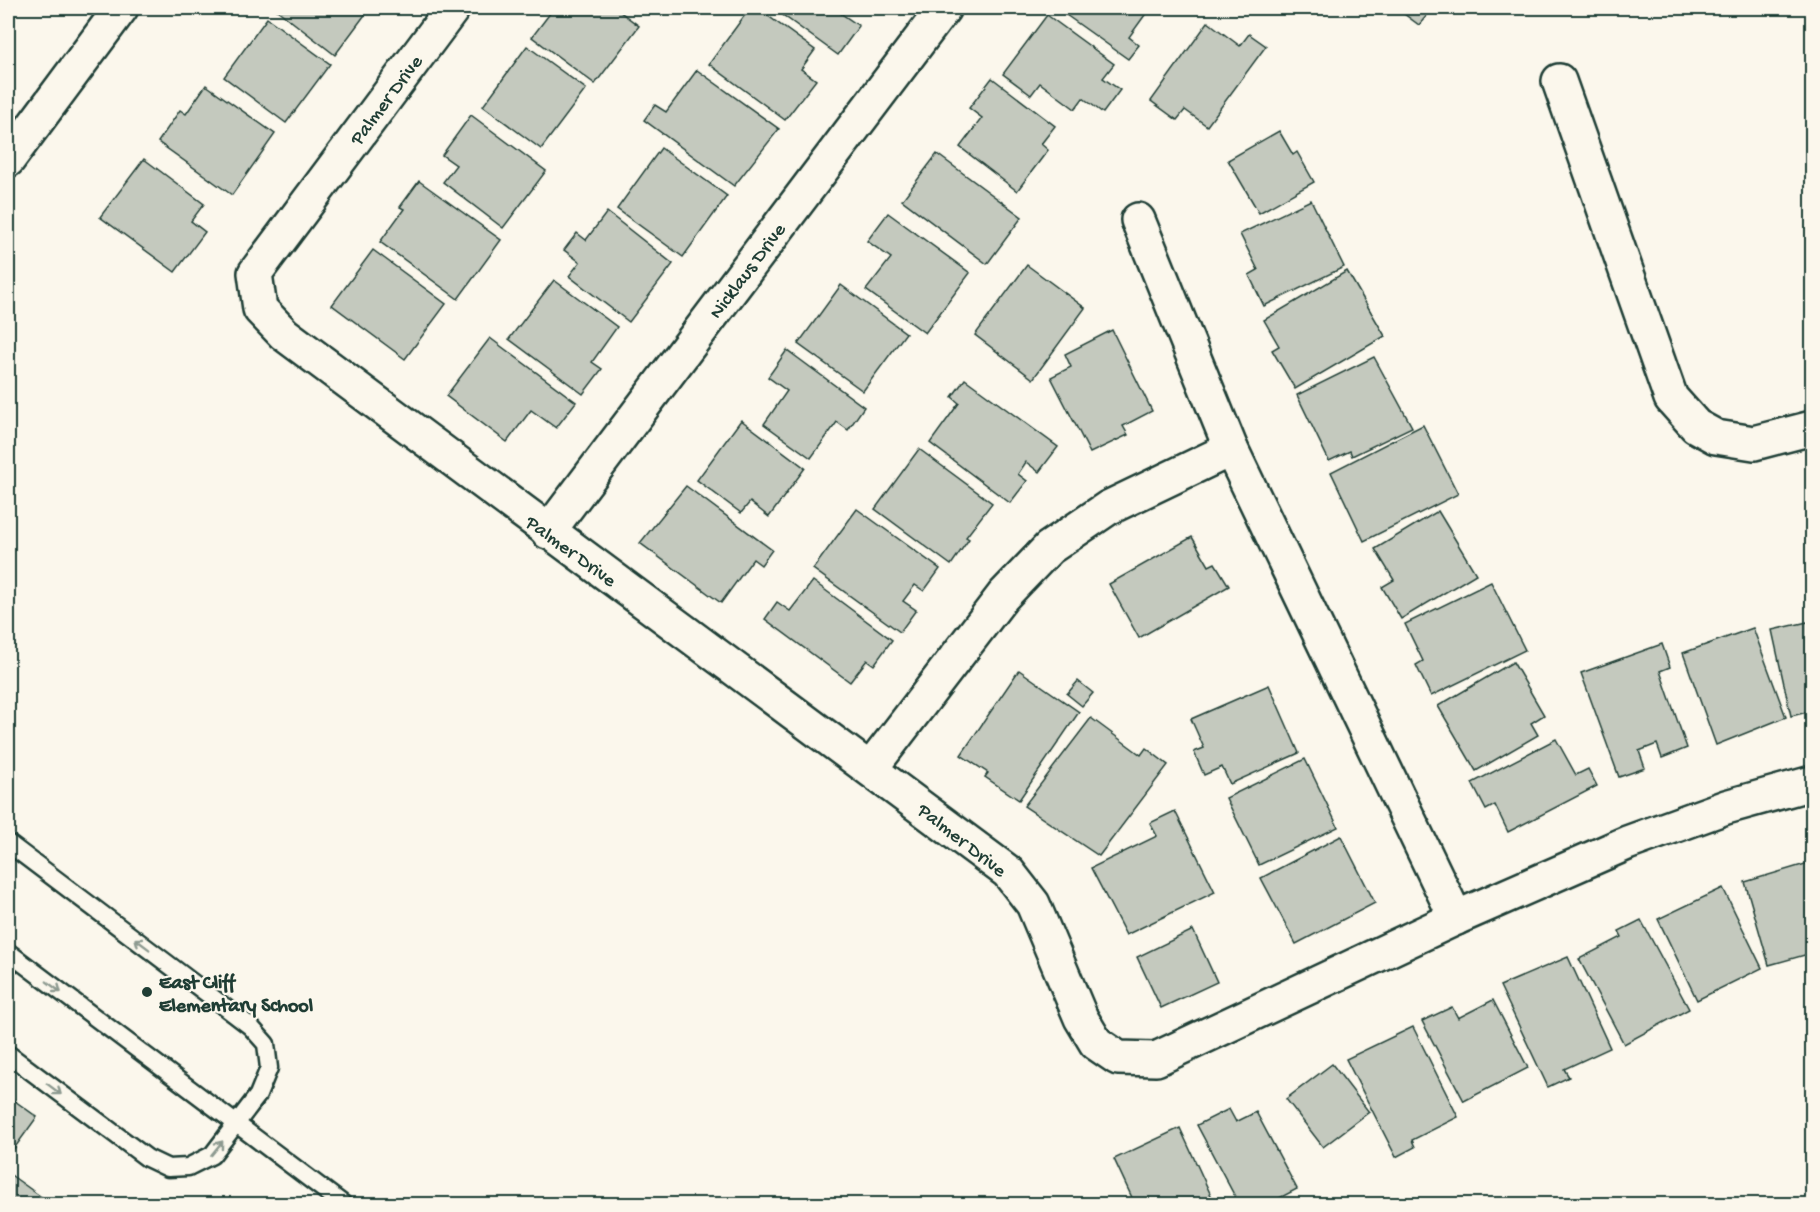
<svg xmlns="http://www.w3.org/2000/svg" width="1820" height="1212" font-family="'Gochi Hand',sans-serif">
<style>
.building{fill:#c4c9be;stroke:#1f3d34;stroke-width:1.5}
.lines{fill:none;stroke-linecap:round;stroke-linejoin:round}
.service-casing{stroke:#1f3d34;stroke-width:21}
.minor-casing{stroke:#1f3d34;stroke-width:38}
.tertiary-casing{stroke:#1f3d34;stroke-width:38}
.service{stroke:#fbf7ec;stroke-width:16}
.minor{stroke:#fbf7ec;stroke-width:33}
.tertiary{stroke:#fbf7ec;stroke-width:33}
.oneway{stroke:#8d9a90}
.poi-dot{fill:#1f3d34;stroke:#fbf7ec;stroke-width:2}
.labels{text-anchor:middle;stroke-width:4.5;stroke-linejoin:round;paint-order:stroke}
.street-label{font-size:20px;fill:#1f3d34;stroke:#fbf7ec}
.poi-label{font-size:20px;font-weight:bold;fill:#1f3d34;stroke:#fbf7ec;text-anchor:start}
</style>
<rect width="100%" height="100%" fill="#fbf7ec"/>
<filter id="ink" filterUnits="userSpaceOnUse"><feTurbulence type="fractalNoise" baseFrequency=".0167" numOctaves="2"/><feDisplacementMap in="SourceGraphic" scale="12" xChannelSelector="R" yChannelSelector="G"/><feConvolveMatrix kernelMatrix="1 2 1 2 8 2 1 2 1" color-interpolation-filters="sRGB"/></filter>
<g filter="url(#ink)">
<g class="building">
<polygon points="279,8 370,8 335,55 277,10"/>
<polygon points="554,8 615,8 639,26 595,84 532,37"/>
<polygon points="750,8 757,8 815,50 801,69 816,80 785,120 709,64"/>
<polygon points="773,8 839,8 836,10 859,26 838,55"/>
<polygon points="1061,8 1150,8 1129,37 1139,45 1128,59 1059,10"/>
<polygon points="1396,8 1433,8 1419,25"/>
<polygon points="1047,15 1114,64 1103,78 1120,90 1103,113 1083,98 1075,109 1040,83 1031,95 1003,74"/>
<polygon points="267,18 330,64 286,123 224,77"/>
<polygon points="1208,22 1240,46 1249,34 1266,46 1207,126 1185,110 1177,120 1151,101"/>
<polygon points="527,46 586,89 541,149 483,106"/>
<polygon points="697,70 779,129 734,186 644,120 655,105 666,112"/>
<polygon points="992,78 1055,126 1041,144 1048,150 1017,191 960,147 982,118 969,108"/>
<polygon points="206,85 275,134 232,195 158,142 180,110 186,114"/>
<polygon points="471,115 546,171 503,228 443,182 456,165 442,155"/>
<polygon points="1279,131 1293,155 1297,152 1314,182 1259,213 1228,160"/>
<polygon points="661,148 727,196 683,257 617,209"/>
<polygon points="937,154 1022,217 987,264 902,200"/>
<polygon points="144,159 204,204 191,221 205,232 175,272 100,217"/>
<polygon points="419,181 501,240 458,299 380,242 404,209 400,207"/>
<polygon points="1311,200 1344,267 1264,306 1249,275 1258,270 1240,234"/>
<polygon points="607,212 673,264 629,322 569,276 580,262 564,250 577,233 586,240"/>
<polygon points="888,213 970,273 925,333 866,290 891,258 867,241"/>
<polygon points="373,250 446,304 405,359 332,305"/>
<polygon points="1027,265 1085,308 1033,379 975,335"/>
<polygon points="1347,271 1385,336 1295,389 1272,350 1279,346 1264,320"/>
<polygon points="554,280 617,327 592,362 602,369 583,394 509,339"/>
<polygon points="841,285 906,333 863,391 798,344"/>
<polygon points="1112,330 1152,411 1123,426 1128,435 1090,453 1051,377 1071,367 1065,354"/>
<polygon points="490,338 576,402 556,428 531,410 507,442 446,396"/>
<polygon points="787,350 864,407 848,430 837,422 811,458 764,424 787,391 768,377"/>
<polygon points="1374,357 1412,427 1352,456 1350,451 1329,461 1297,395"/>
<polygon points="965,379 1058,447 1039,472 1026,462 1018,474 1027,481 1010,503 930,443 959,403 952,397"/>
<polygon points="741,420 805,468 769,517 750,502 741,513 697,480"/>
<polygon points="1423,425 1458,494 1364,541 1331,472"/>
<polygon points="919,449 992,503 966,537 969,539 951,565 875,509"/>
<polygon points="686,486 772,550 761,565 753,559 721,603 640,543"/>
<polygon points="857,509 940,569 924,591 915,585 903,601 916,610 900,632 813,569"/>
<polygon points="1438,511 1476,574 1401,619 1382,587 1394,580 1375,549"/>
<polygon points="1192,537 1209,566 1215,563 1229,586 1139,638 1109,584"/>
<polygon points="813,581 892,640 874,665 867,660 850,682 765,619 777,602 790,611"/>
<polygon points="1491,582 1525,650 1431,696 1416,665 1423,661 1405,624"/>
<polygon points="1812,621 1812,711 1791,716 1772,630"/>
<polygon points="1753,628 1786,717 1716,745 1683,653"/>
<polygon points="1662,644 1670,667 1660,671 1687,748 1662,758 1657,744 1639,751 1645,768 1619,777 1581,673"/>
<polygon points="1513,662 1544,715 1531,723 1538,735 1476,771 1438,706"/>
<polygon points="1019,670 1079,712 1019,800 985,777 988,773 961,755"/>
<polygon points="1078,681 1093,693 1082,706 1067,694"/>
<polygon points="1269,685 1299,753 1230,784 1222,767 1204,775 1194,752 1204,748 1191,719"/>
<polygon points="1091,718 1141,755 1146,748 1168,765 1099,856 1024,806"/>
<polygon points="1556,739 1576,775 1588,769 1597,786 1508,832 1495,805 1486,810 1472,783"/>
<polygon points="1305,759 1338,827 1259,865 1226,798"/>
<polygon points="1175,811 1215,892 1126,935 1091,868 1157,836 1150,823"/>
<polygon points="1341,836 1375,903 1296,944 1261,878"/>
<polygon points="1812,862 1812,953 1769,965 1745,882"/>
<polygon points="1723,888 1762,968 1697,1000 1658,919"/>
<polygon points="1641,920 1689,1009 1624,1044 1579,959 1622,937 1619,931"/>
<polygon points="1193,930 1217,982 1161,1008 1137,957"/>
<polygon points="1568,957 1610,1048 1564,1069 1569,1077 1548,1087 1500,986"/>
<polygon points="1493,1000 1528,1068 1464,1101 1422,1021 1452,1007 1458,1018"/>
<polygon points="1413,1027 1458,1117 1412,1140 1415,1147 1396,1157 1346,1059"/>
<polygon points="1332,1064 1369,1112 1323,1147 1286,1099"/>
<polygon points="8,1096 37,1117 8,1157"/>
<polygon points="1229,1109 1236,1122 1256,1112 1297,1189 1268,1204 1239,1204 1197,1125"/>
<polygon points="1180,1128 1215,1204 1135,1204 1114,1159"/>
<polygon points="8,1173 51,1204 8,1204"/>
</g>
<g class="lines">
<defs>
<g id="service">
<polyline points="8,843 250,1026 266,1044 269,1068 258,1095 212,1155 188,1167 168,1168 147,1158 8,1054"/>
<polyline points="8,952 343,1204"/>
</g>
<g id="minor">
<polyline points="453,8 255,273 260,309 284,334 1008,872 1033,904 1081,1018 1096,1043 1118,1058 1156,1059 1456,918 1627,843 1726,807 1812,783"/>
<polyline points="1559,81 1671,398 1696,426 1716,437 1754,443 1812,428"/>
<polyline points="1138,220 1231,449 1456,918"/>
<polyline points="548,532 944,8"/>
<polyline points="871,768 1003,596 1049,548 1108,508 1231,449"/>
</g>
<polyline id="tertiary" points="8,160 121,8"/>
</defs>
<use href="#service" class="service-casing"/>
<use href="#minor" class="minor-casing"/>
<use href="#tertiary" class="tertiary-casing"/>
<use href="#service" class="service"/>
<use href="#minor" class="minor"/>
<use href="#tertiary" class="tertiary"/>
</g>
<defs><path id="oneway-shaft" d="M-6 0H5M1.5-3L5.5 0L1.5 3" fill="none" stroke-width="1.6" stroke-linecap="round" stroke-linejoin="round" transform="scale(1.5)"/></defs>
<g class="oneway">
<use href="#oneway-shaft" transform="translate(142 944) rotate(-143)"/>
<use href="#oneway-shaft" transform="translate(54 987) rotate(37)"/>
<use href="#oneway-shaft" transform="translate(54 1089) rotate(37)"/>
<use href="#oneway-shaft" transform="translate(217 1148) rotate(-51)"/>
</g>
</g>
<circle class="poi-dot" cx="147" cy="992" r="6"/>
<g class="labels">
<g class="street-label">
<text transform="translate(385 99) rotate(-53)" y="7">Palmer Drive</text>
<text transform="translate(746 270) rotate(-53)" y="7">Nicklaus Drive</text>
<text transform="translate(572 550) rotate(36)" y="7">Palmer Drive</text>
<text transform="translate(963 839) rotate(38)" y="7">Palmer Drive</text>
</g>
<g class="poi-label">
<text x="159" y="988">East Cliff<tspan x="159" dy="23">Elementary School</tspan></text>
</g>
</g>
<rect width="1820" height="1212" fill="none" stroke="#fbf7ec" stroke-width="30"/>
<rect x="15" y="15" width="1790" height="1182" fill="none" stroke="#1f3d34" stroke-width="2" filter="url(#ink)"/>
</svg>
